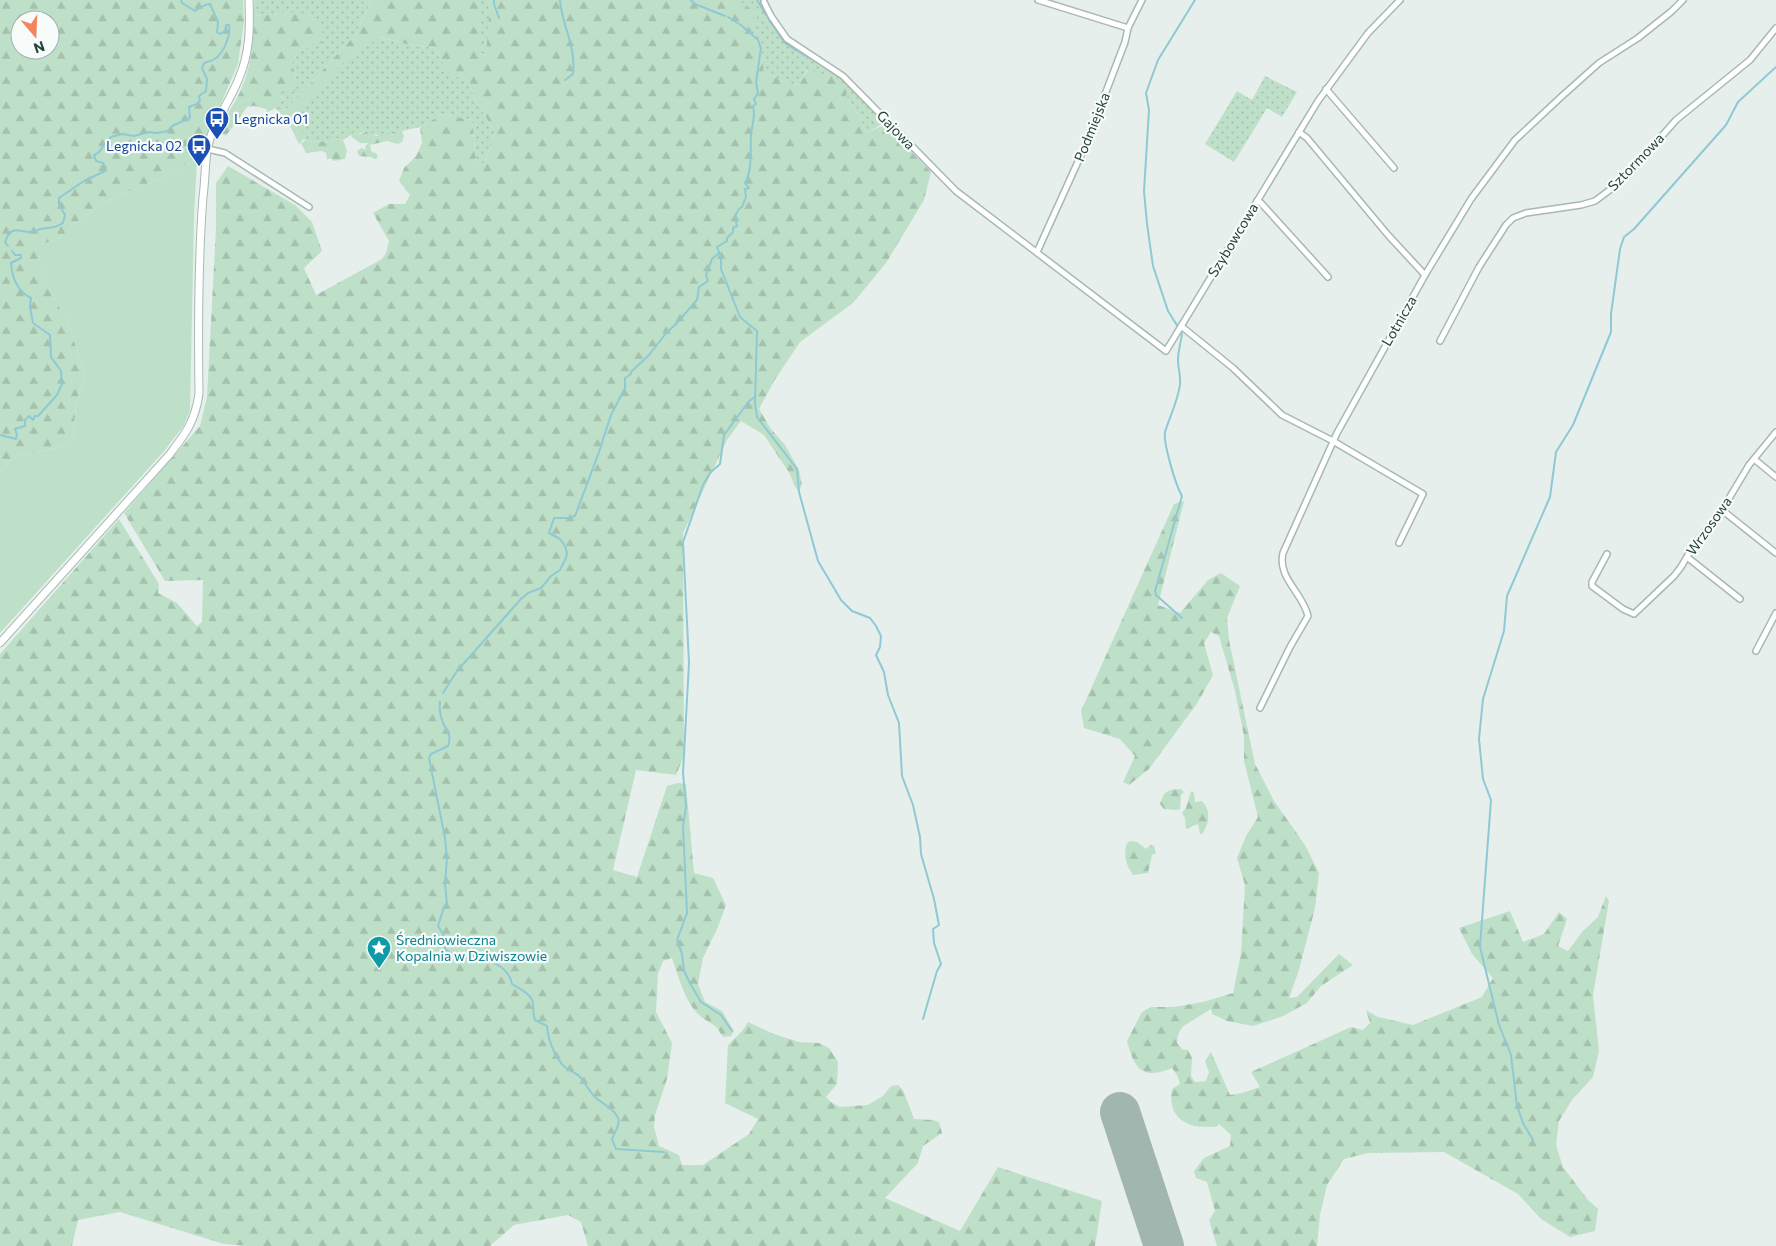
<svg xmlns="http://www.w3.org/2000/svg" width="1776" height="1246" font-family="Commissioner,sans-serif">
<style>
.grass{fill:url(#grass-dots)}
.forest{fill:url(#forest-firs);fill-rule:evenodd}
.garden{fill:#bfe0c8}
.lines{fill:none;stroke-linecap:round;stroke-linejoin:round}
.stream{stroke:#8ec9d4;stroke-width:2}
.runway{stroke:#a2b6b0;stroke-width:40}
.minor-casing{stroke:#a8b8b2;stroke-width:8}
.secondary-casing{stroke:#a4bbb3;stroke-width:9}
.minor{stroke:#fff;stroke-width:5}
.secondary{stroke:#fff;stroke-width:7}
.labels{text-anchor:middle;stroke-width:4.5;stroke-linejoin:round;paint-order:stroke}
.transit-label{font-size:14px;fill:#164399;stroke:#f7fbf9;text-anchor:start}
.street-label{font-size:14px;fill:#24423a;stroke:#f7fbf9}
.culture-label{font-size:14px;fill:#0d838f;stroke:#f7fbf9;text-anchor:start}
</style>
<defs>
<pattern id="grass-dots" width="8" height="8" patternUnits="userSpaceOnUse" patternTransform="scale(1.25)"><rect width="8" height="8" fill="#bfe0c8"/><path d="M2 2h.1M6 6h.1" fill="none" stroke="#a4c1ad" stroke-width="1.8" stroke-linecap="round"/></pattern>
<pattern id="forest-firs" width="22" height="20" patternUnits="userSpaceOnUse" patternTransform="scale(1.25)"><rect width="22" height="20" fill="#bfe0c8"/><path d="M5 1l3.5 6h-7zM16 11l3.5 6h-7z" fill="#a4c1ad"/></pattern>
</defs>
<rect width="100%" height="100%" fill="#e6efeb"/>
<g class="grass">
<polygon points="254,0 371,0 356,34 286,110 272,106 284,98 279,95 277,91 282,90 296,78 292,62 301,48 313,47 288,12 254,16"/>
<polygon points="480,0 490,0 487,56 480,53"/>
<path d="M734 0H760C768 14 775 31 787 42 798 52 812 56 823 64 847 79 866 102 885 122L867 133 858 115 846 96 826 76 807 70 799 85 791 84 764 73 761 48 733 4Z"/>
<path d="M379 37 406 44 436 48 448 74 468 80 476 101 495 132 484 164 476 160 472 120 443 114 420 127 402 131 400 130C389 138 377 136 365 131L358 134 354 133 343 140 338 138 330 142 305 141C303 131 296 127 291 118L342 63Z"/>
<polygon points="1265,76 1297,92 1282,117 1267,108 1234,162 1205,144 1237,91 1252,100"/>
</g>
<g class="forest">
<path d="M0 0H243L244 21 238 64 197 159 161 178 120 195 102 204 77 222 61 237 36 247 42 274 69 325 85 374 76 404 73 440 61 447 14 457 0 471ZM20 20H50V50H20Z"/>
<path d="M371 0H480V53L486 56 490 0H734L733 4 741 2 758 14 751 33 761 48 764 73 791 84 799 85 809 68 826 76 832 74 848 88 846 96 858 115 867 133 879 127 886 126 931 172 924 200 886 263 853 303 800 342 774 381 759 409 771 429 785 445 799 470 802 485 798 491 794 485 790 474 764 435 741 421 727 440 683 533 684 756 676 775 636 770 613 870 637 877 667 786 678 783 686 784 694 873 713 878 726 905 718 927 703 958 698 984 705 1002 722 1011 734 1031 731 1036 723 1037C714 1021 710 1025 698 1014 685 1002 678 975 672 958L663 961 658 974 656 1012 672 1043 667 1079 655 1115 654 1127 659 1146 679 1155 682 1165H703L749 1134 758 1119 725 1103 728 1045 743 1030 748 1022 774 1034 799 1042 819 1043 829 1048 838 1062 837 1084 826 1097 832 1103 840 1107 868 1105 883 1096 891 1086 898 1085 903 1090 914 1119 933 1120 939 1122 942 1133 923 1146 918 1163 885 1198 960 1231 998 1167 1102 1201 1095 1246H588L581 1222 568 1215 514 1225 490 1246H248L224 1244 120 1212 78 1220 72 1246H0V654L119 519 159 584 158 593 177 603 197 626 202 622 203 580 165 581 124 513 200 426 207 397 216 229V183L228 166 295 205 312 222 322 251 304 268 316 295 382 259 386 253 389 241 373 213 389 204H405L410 195 399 181 404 168 416 156 422 143 420 127 443 114 472 120 476 160 484 164 495 132 476 101 468 80 448 75 436 48 406 44 380 37 342 63 292 118 295 125 304 133V139L299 144 288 122 275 108 268 112 266 111 267 109 254 106 247 107 226 136 219 132C224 117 234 105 241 90 252 64 253 44 254 16L288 12 310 14 323 33 321 43 313 47 301 48 292 62 296 78V90L288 94 282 90 278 91 279 95 284 99 273 106 286 110 356 34Z"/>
<polygon points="397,129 402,131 404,136 402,142 398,144 387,141 370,145 371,151 377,154 378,158 375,159 371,157 359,156 357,151 361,148 366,150 365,147 368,143 360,143 352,137 351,134 354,133 361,134 369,130 376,136 387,133 393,135 395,130"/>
<polygon points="338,138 343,140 347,151 345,159 334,161 330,158 327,160 326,153 322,151 306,153 301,143 305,141 330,142"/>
<path d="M1184 501 1158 605 1180 613 1208 580 1221 573 1240 586 1227 618 1229 640 1255 764 1274 801 1305 845 1319 873 1315 908 1299 970 1289 998 1297 997 1339 954 1353 965 1321 986 1307 1003 1281 1017 1253 1026 1227 1021 1212 1014 1211 1009 1182 1027 1178 1035 1177 1043 1183 1050H1188L1192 1058 1191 1076 1195 1082 1206 1081 1209 1072 1205 1061 1211 1052 1230 1095 1242 1093 1260 1087 1251 1072 1351 1027 1363 1030 1370 1023 1366 1010 1378 1017 1413 1025 1482 997 1493 978 1472 954 1459 928 1510 911 1523 942 1544 934 1559 912 1567 919 1558 946 1568 951 1582 932 1598 917 1606 896 1609 901 1593 995 1599 1051 1593 1077 1572 1100 1559 1121 1556 1145 1563 1167 1588 1200 1598 1209 1595 1231 1570 1237 1541 1219 1518 1194 1444 1152 1368 1153 1344 1159 1327 1185 1320 1215 1317 1246H1217L1209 1220 1215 1211 1207 1182 1196 1178 1194 1171 1204 1158 1230 1146 1231 1135 1219 1124 1216 1127C1209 1126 1199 1128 1191 1125 1174 1119 1169 1105 1172 1089L1180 1084 1177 1075 1172 1068C1142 1081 1134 1068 1127 1041L1142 1012 1151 1007H1174L1203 1002 1233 993 1241 954 1245 885 1237 858 1246 836 1258 817 1244 761V736L1235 691 1219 636 1211 632 1204 643 1213 675 1198 702 1149 769 1129 785 1123 782 1135 756 1120 739 1084 728 1081 711 1174 504Z"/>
<path d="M1181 789 1184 792 1181 795 1180 809 1176 810 1164 809 1160 804C1165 790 1167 790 1181 789Z"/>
<path d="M1191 791 1194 793 1195 802 1202 801C1211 811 1210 823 1202 834H1200L1198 824 1186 829 1185 818 1182 813 1186 808Z"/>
<path d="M1131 841 1137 842 1146 849 1151 845 1154 846 1156 853 1152 855 1148 873 1133 875C1126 865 1123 855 1127 843Z"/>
</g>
<polygon class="garden" points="197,159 194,217 190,410 184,425 165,450 0,633 0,471 14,457 61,447 73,440 76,404 85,374 69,325 42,274 35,247 61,237 77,222 102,204 120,195 161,178"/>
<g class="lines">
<g class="stream">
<polyline points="494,0 494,4 499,18"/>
<path d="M560 0C562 27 576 44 573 74L565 80"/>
<polyline points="691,0 695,4 725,16"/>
<polyline points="757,0 766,15"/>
<path d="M728 17 741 25 758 40 761 48 756 82 758 93 754 99 756 104 753 106C756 117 752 124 751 134 750 149 753 169 745 183L749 188 745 189 746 197 742 207 739 209 735 216 737 226 733 228V232L727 238V241L717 247 721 258V269L740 317 757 331 755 403 757 417 797 469 799 492 818 561 841 600 852 611 870 618 876 626 881 636 880 647 876 655 884 672 888 695 899 723 902 776 913 805 920 837 921 854 934 899 939 925 933 929 934 943 941 964 937 971 923 1019"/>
<polyline points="769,20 785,43 797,51"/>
<polyline points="799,52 822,65"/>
<polyline points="835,73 848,85"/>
<polyline points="880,117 884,124"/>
<path d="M8 246 5 242C12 223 19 233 32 232 35 232 37 230 40 229 50 227 54 229 63 223L65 215 59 204V198L84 181 105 171 106 168 103 163 96 161 94 155 98 153 111 137 122 134 134 136 149 132 157 133 168 131 172 126 190 118 189 107 197 104 200 100 199 96 206 91 207 79 202 68 204 63C208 62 212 61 216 58 224 52 231 35 229 25H226L225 31 220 34 217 32 218 22 210 4 205 5 195 11 182 3 181 0"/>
<polyline points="1178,327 1168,311 1153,266 1147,224 1144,191 1149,110 1146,93 1158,60 1195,0"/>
<path d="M0 435 16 439 17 435 15 429 25 426V420L29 416 33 420 35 416H38L57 395 62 384 61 371 51 357 50 335 33 323 30 307 31 298C17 291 12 279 11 263L21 258V255H15L12 251"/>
<path d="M1182 618 1156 595 1155 591 1182 496C1176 486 1163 443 1165 432 1170 416 1178 401 1180 384 1181 376 1178 368 1178 360 1178 351 1181 342 1182 334"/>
<polyline points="443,693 457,671 521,599 528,593 541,588 551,576 560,570 566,558 567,553 565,546 560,539 549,533 554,518 568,518 575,516 599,452 611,415 625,388 625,378 631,374 631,372 649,355 667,332 675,325 697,300 699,287 708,281 706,275 712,259 719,253"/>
<path d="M440 702C439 709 440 716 443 723 447 732 452 735 448 746L431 754 429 758 445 838 447 858 445 884 447 904 443 910 438 926 446 939 445 949C448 951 451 955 454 956 459 957 465 955 470 956 487 958 509 966 512 984 520 989 532 994 533 1004 533 1010 533 1014 535 1020L547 1026C548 1040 555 1059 566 1068 570 1071 575 1072 579 1076 585 1082 589 1091 595 1097 602 1104 614 1108 618 1118 621 1124 614 1133 612 1139L616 1149 664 1152"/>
<polyline points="732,1031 721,1015 701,1002 691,985 684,971 682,954 677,940 687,913 683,826 686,807 683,773 689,663 683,542 703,485 710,473 720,464 724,435 749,401 755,397"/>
<polyline points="1533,1140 1523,1123 1517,1106 1511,1055 1499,1025 1480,947 1491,800 1483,779 1479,739 1483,699 1504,631 1507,596 1550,497 1556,452 1573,425 1611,332 1611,314 1620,249 1624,237 1634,229 1726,125 1738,102 1776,67"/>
</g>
<polyline class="runway" points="1120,1112 1164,1246"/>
<defs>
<g id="minor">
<polyline points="1038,0 1128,28"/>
<polyline points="764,2 771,16 787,39 843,76 956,191 1166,351 1318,101 1368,33 1400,0"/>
<polyline points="1326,89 1394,168"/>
<polyline points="1299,132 1307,138 1388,235 1425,275"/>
<polyline points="208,149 225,153 309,207"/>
<polyline points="1257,201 1261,203 1328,277"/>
<polyline points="1037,252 1086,144 1125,42 1128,28 1142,0"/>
<polyline points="1181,326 1233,368 1282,415 1333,441 1423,494 1399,543"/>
<polyline points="1440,341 1479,267 1506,225 1513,218 1526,213 1581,205 1595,201 1611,189 1632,170 1676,120 1750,60 1776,28"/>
<polyline points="1754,459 1776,477"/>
<polyline points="1722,510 1776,553"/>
<polyline points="1607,554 1592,582 1592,586 1623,609 1634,614 1674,576 1681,567 1692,548 1722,510 1749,465 1776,432"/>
<polyline points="1687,557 1740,599"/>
<polyline points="1756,651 1776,613"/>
<path d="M1260 708 1290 647 1308 616C1303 593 1277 578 1283 553L1337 433 1425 275 1471 199 1515 140 1561 97 1599 63 1638 38 1672 11 1683 0"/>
</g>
<path id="secondary" d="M0 643 170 454C186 433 195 421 199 394 198 328 198 262 203 197 205 182 205 166 207 151 211 125 230 102 239 78 250 53 250 27 249 0"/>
</defs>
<use href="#minor" class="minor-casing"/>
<use href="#secondary" class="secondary-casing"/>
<use href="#minor" class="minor"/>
<use href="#secondary" class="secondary"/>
</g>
<defs>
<symbol id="bus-pin" viewBox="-11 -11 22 30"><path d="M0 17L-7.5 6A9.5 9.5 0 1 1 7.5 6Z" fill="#1a4fb4" stroke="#f7fbf9"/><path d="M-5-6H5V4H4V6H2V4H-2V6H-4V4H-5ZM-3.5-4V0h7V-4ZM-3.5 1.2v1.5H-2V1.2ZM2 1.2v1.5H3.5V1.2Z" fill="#fff"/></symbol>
<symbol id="sight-pin" viewBox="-11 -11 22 30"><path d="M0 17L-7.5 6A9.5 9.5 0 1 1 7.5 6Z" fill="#0f9aa8" stroke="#f7fbf9"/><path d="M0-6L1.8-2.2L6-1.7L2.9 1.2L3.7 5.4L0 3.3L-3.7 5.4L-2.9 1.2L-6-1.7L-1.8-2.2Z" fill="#fff"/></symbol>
</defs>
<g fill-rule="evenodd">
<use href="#bus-pin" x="203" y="105" width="28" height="38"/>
<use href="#bus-pin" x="185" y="132" width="28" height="38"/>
<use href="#sight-pin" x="365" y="934" width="28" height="38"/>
</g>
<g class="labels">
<g class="transit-label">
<text x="234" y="124">Legnicka 01</text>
<text x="182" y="151" text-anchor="end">Legnicka 02</text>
</g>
<g class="street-label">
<text transform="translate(1092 127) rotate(-68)" y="5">Podmiejska</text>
<text transform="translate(896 130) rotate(46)" y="5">Gajowa</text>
<text transform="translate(1636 162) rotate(-46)" y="5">Sztormowa</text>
<text transform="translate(1233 240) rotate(-59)" y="5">Szybowcowa</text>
<text transform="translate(1399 321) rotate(-60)" y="5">Lotnicza</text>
<text transform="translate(1709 526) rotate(-55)" y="5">Wrzosowa</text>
</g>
<g class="culture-label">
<text x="396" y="945">Średniowieczna<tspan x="396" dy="16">Kopalnia w Dziwiszowie</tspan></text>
</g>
</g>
<g transform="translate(35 35) rotate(161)"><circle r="24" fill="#f7fbf9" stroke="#a3b1ad"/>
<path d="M0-4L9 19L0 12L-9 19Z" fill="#f4845f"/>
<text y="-8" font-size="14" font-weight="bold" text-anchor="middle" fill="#24423a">N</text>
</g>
</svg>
